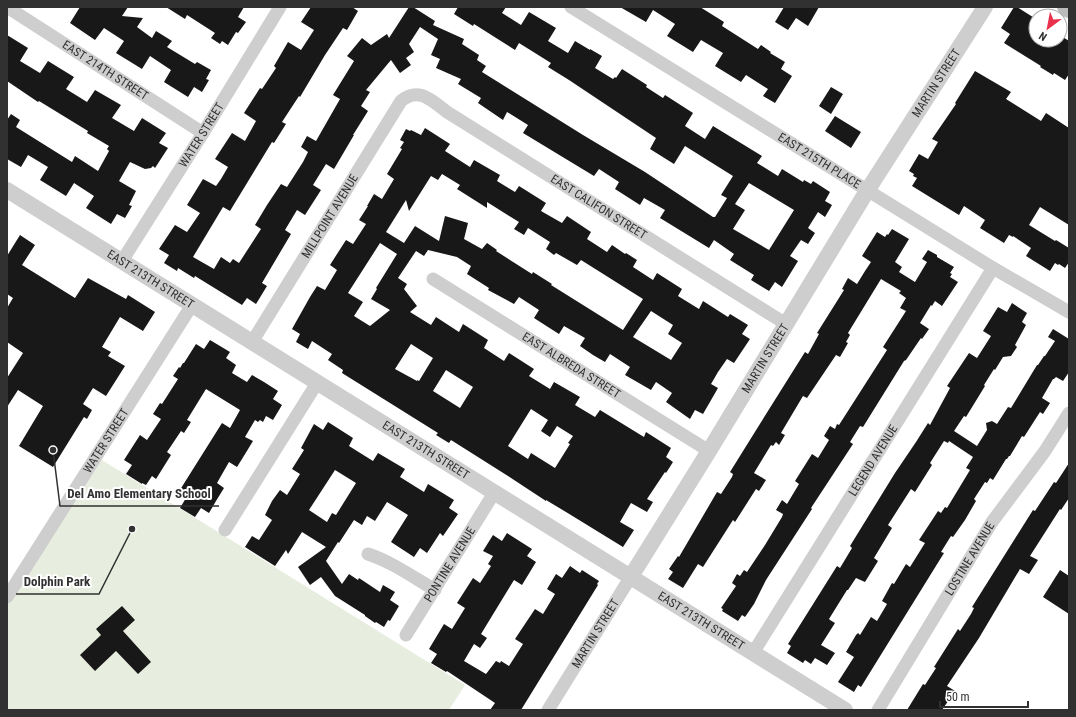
<svg xmlns="http://www.w3.org/2000/svg" width="1076" height="717" font-family="'Roboto Condensed',sans-serif">
<style>
.green{fill:#e8eedf}
.building{fill:#181818;fill-rule:evenodd}
.lines{fill:none;stroke-linecap:round;stroke-linejoin:round}
.minor{stroke:#cecece;stroke-width:13}
.tertiary{stroke:#cecece;stroke-width:16}
.secondary{stroke:#bbb;stroke-width:18}
.labels{text-anchor:middle;stroke-width:4;stroke-linejoin:round;paint-order:stroke}
.street-label{font-size:12px;fill:#313131;stroke:#fff}
.leader{fill:none;stroke:#313131;stroke-width:1.5}
.callout-dot{fill:#313131;stroke:#fff;stroke-width:1.5}
.callout-label{font-size:13px;text-anchor:middle;font-weight:bold;fill:#313131;stroke:#fff;stroke-width:4;stroke-linejoin:round;paint-order:stroke}
</style>
<rect width="100%" height="100%" fill="#fff"/>
<polygon class="green" points="97,457 465,685 449,710 7,710 7,600"/>
<g class="building">
<polygon points="80,7 128,7 122,16 143,18 137,27 152,38 156,31 172,41 167,47 195,64 197,62 211,70 206,79 209,80 202,92 194,87 188,97 164,82 171,70 150,56 142,69 116,53 124,41 104,28 95,40 70,23"/>
<polygon points="166,7 244,7 238,17 246,22 238,33 236,32 228,45 222,41 220,44 211,38 215,33 187,15 185,19"/>
<path d="M311 7H352L358 11 347 30 343 28 325 55 300 97 299 96 282 122 286 124 274 143 272 142 230 211 223 207 193 257 214 269 221 257 230 263 233 259 239 263 261 229 255 225 267 205 281 184 287 187 303 162 308 152 301 147 307 136 316 141 340 99 333 95 354 61 347 56 362 38 371 45 387 34 389 38 409 7H413L435 21 433 25 464 39 462 44 479 55 477 60 486 66 482 72 583 135 645 172 713 217H715L727 198 721 195 733 176 685 146 674 164 650 149 656 138 569 80 548 67 551 63 519 43 515 50 474 24 473 26 454 14 458 7H506L502 13 521 25 529 12 556 28 548 41 568 53 575 41 590 50V49L602 56 595 68 613 79 615 77 616 78 622 69 647 85 646 87 663 98 665 95 693 113 685 126 705 139 713 126 762 156 757 163 778 176 782 169 803 182 804 180 811 184 813 181 830 192 825 201 832 205 825 217 818 212 808 228 815 233 808 244 801 240 790 256 798 261 782 287 775 282 769 291 751 280 754 275 730 260 734 254 714 240 709 248 660 218 665 210 644 198 640 205 615 189 619 182 599 169 594 176 523 133 528 125 507 112 503 120 478 103 481 98 458 84 461 79 436 68 440 59 431 55 438 39 420 27 409 44 414 52 406 58 411 65 400 73 391 60 366 90 370 92 361 106 368 111 353 135H354L334 169 326 164 313 185 321 190 305 215 297 210 285 230 291 234 262 283 267 286 256 304 247 298 242 305 195 276 194 278 178 268 177 271 164 263 169 255 159 249 175 225 187 232 200 213 187 205 203 179 216 186 221 179 228 167 215 159 232 133 245 141 256 121 244 113 260 88 262 89 276 68 274 66 288 42 301 50 314 30 301 22ZM749 183 794 210 769 250 733 229 745 210 735 204Z"/>
<polygon points="620,7 700,7 724,22 722,26 758,49 761,45 771,52 770,53 785,62 781,69 792,76 775,103 763,96 768,89 746,75 741,82 715,66 723,53 701,40 693,52 667,36 675,24 653,10 646,22"/>
<polygon points="784,7 819,7 808,26 796,18 788,30 775,22"/>
<polygon points="1014,7 1017,7 1036,19 1036,40 1060,40 1060,35 1069,41 1069,74 1065,80 1054,73 1053,75 1040,67 1041,66 1004,43 1010,34 1001,28"/>
<polygon points="7,35 28,48 20,61 40,73 48,61 74,77 66,89 79,97 87,102 95,90 121,105 112,118 134,131 142,118 166,133 159,143 168,148 155,168 153,166 151,168 145,169 130,162 119,181 136,191 129,205 132,206 125,218 117,214 111,224 86,208 94,196 74,183 66,196 40,180 48,167 28,155 21,167 7,159 7,120 11,114 20,120 16,127 72,162 75,156 98,171 109,151 107,149 109,146 87,133 88,131 39,101 38,102 7,81"/>
<polygon points="975,71 1011,92 1006,99 1041,121 1046,113 1069,128 1069,225 1040,207 1029,225 1055,241 1056,240 1069,248 1069,262 1065,268 1059,264 1058,265 1055,263 1050,271 1026,256 1031,248 1013,236 1013,237 1009,235 1004,243 980,228 985,220 964,206 959,215 912,186 917,178 913,176 914,174 909,171 919,154 928,159 938,142 932,139 956,104 955,103"/>
<polygon points="831,87 843,94 831,114 819,106"/>
<polygon points="835,116 861,132 851,148 825,131"/>
<path d="M425 128 450 144 445 151 470 167 474 160 500 175 497 181 515 192 519 186 546 203 541 211 562 223 567 216 591 232 587 239 607 252 612 245 625 254 626 253 637 260 633 267 653 280 657 273 682 289 678 296 699 309 703 301 728 317 730 314 748 325 742 334 750 339 734 363 727 359 718 372 711 384 718 388 703 414 695 410 690 419 666 402 672 393 656 382 651 390 625 375 630 367 610 354 605 362 593 355 580 346 585 338 564 326 559 334 548 327 534 318 539 310 519 297 514 304 488 290 489 288 467 274 471 266 457 257 428 250 424 256 416 251 398 278 407 284 404 289 417 306 410 312 431 325 436 317 459 332 463 324 488 340 484 348 504 361 509 353 520 360 534 369 529 376 550 389 554 382 580 397 575 405 595 417 600 410 644 437 646 432 671 448 666 457 673 462 666 473 665 472 647 499 653 502 647 512 631 503 620 522 634 530 623 547 566 512 546 500V501L508 476 451 440 449 443 436 435 438 433 342 373 343 370 328 360 332 354 312 341 308 349 296 342 300 334 292 329 310 297 317 286 325 290 337 270 330 265 337 254 346 240 353 244 366 224 359 220 368 206H367L374 194 382 199 394 179 387 174 402 149 400 148 404 142 400 140 406 129 410 131 411 130 421 135ZM442 174 460 185 457 189 487 208V202L519 222 514 229 524 235 528 228 550 242 546 249 554 255 556 253 577 265 581 260 643 299 623 330 551 285 552 284 533 272 532 274 496 251 497 250 487 243 482 249 464 239 468 223 445 216 439 241 415 226 404 243 386 232 406 200 409 211 431 176 438 180ZM380 243 397 254 376 288 377 289 371 299 390 310 370 326 354 316 363 302 348 293ZM651 311 673 325 668 334 682 343 671 360 633 337ZM411 344 433 358 419 381 417 380V381L395 369ZM446 370 473 387 460 408 433 391ZM531 409 548 420 541 431 550 437 557 426 573 436 568 443 570 444 555 468 531 453 528 459 508 446Z"/>
<polygon points="892,229 909,239 895,262 902,267 899,272 915,282 927,262 922,259 928,250 937,255 937,257 954,267 950,273 952,274 950,277 958,282 942,306 935,301 932,306 931,305 920,323 929,329 922,339 921,338 906,360 904,361 863,427 860,426 850,442 853,444 811,508 812,509 766,580 754,604 745,617 742,615 738,621 722,611 723,609 721,608 736,586 732,583 737,574 740,576 744,570 747,572 765,545 782,517 783,514 776,510 782,500 787,504 799,484 795,481 812,454 818,458 829,440 824,436 830,426 835,429 837,424 839,425 887,350 883,347 906,311 900,308 906,298 899,293 901,291 881,279 848,333 850,335 846,342 848,343 840,357 836,355 807,398 803,396 781,433 785,435 779,445 776,442 773,446 771,445 754,473 766,480 759,491 756,489 735,522 733,520 703,567 698,564 683,588 668,579 673,572 669,569 678,556 679,557 717,492 721,494 732,477 733,474 730,472 758,427 805,352 808,354 819,334 817,333 844,290 842,289 848,278 857,284 865,271 871,262 862,256 877,232 885,237 887,234 888,235"/>
<polygon points="20,235 35,245 22,265 75,298 88,278 126,299 128,295 155,312 143,331 120,317 102,347 111,352 108,356 125,366 106,396 93,388 83,404 92,410 87,419 84,417 53,467 19,446 43,406 18,390 7,407 7,378 23,353 7,342 7,308 13,298 7,294 7,256"/>
<polygon points="1012,303 1027,313 1022,322 1026,325 1015,345 1017,347 1011,356 1003,357 995,370 994,369 984,385 985,386 966,417 964,416 954,431 977,446 987,430 986,423 992,421 997,424 1008,407 1011,408 1037,365 1038,365 1044,356 1045,356 1055,341 1048,337 1053,329 1069,339 1069,372 1063,381 1056,377 1054,379 1053,379 1042,398 1050,403 1043,414 1040,412 1024,437 1022,436 1010,456 1009,456 1007,459 1006,459 993,480 990,478 987,483 985,482 974,499 976,501 965,520 953,537 951,536 941,552 944,553 869,674 861,687 858,685 854,692 838,682 854,657 846,652 856,635 858,633 860,635 871,617 877,621 887,604 882,601 892,583 894,584 906,564 910,567 925,543 919,540 938,511 941,513 945,507 947,508 970,470 966,468 973,457 949,441 948,443 944,441 930,463 932,465 915,492 911,489 888,525 892,528 874,558 878,561 865,582 856,578 848,590 847,590 829,619 830,620 835,623 821,645 835,653 827,665 815,658 811,664 805,660 803,663 787,653 791,646 788,644 837,566 840,568 852,548 850,546 895,473 916,442 928,423 930,425 950,388 947,386 969,353 977,358 991,336 983,331 998,307 1007,312"/>
<polygon points="210,340 230,352 226,358 236,365 232,373 247,382 252,375 264,382 278,391 273,399 282,405 273,420 266,416 263,422 260,420 258,422 255,420 245,437 253,441 242,459 237,467 229,462 217,483 224,488 216,501 209,513 201,508 195,517 180,508 186,498 178,493 222,423 230,428 240,410 206,389 187,420 191,422 184,433 181,431 167,452 171,455 156,479 152,476 146,485 142,483 142,484 126,474 132,465 124,460 140,435 147,440 161,419 153,414 160,403 162,404 178,379 173,376 179,367 180,368 183,363 184,363 196,344 204,349"/>
<path d="M328 422 353 438 349 446 373 461 378 453 405 469 400 477 424 492 428 484 454 500 449 508 458 514 443 536 440 533 427 553 420 548 414 557 391 542 408 515 387 502 375 521 367 516 362 525 354 520 339 543 338 542 326 561 342 584 349 574 358 580 359 578 380 592 383 585 395 592 390 600 399 606 390 621 388 620 384 627 376 622 375 623 365 616V615L335 596 321 577 310 585 298 567 326 547 302 532 288 554 286 550 275 566 245 547 252 536 259 540 272 520 265 515 272 501 280 490 287 495 300 474 292 469 304 450 301 448 314 424 323 430ZM335 470 356 483 336 515 332 513 327 522 309 510Z"/>
<polygon points="1069,463 1069,498 1061,510 1060,509 1030,556 1038,560 1029,574 1020,569 979,638 947,686 955,691 942,710 907,710 923,684 925,685 936,668 934,667 958,629 960,631 971,614 974,608 972,607 1033,510 1035,511 1054,482 1056,483"/>
<polygon points="507,533 532,549 527,556 536,562 522,585 514,580 481,634 487,638 480,648 474,644 464,661 486,674 496,661 500,663 501,661 509,666 523,644 515,639 535,609 543,614 555,594 547,589 556,574 562,578 570,566 580,573 582,570 599,581 597,584 598,585 521,710 490,710 495,703 447,671 446,672 431,663 437,654 429,649 444,624 452,629 465,608 457,603 473,578 480,583 491,566 488,564 493,556 483,551 493,535 502,541"/>
<polygon points="1060,570 1069,576 1069,614 1043,597"/>
<polygon points="122,606 135,620 123,631 151,662 138,674 116,651 95,671 80,655 101,635 96,629"/>
</g>
<g class="lines">
<g class="minor">
<path id="s1" d="M7 7 203 133"/>
<path id="s2" d="M571 7 993 268 1069 312"/>
<path id="s3" d="M122 261 203 133 280 7"/>
<path id="s4" d="M433 279 709 451"/>
<path id="s5" d="M252 342 401 101C419 86 432 101 447 112L786 324"/>
<polyline points="225,530 317,383"/>
<path d="M368 554C392 562 413 577 435 590"/>
<path id="s6" d="M7 597 192 305"/>
<path id="s7" d="M406 635 494 493"/>
<path id="s8" d="M753 653 993 268"/>
<path id="s9" d="M548 710 630 578"/>
<path id="s10" d="M878 710 992 522 1045 451 1069 413"/>
</g>
<g class="tertiary">
<path id="s11" d="M7 190 845 710"/>
<path id="s12" d="M630 578 709 451 867 191 985 7"/>
</g>
<polyline class="secondary" points="1066,7 1069,9"/>
</g>
<g class="labels">
<g class="street-label">
<text dy="4" stroke="none"><textPath href="#s1" startOffset="117">EAST 214TH STREET</textPath></text>
<text dy="4" stroke="none"><textPath href="#s12" startOffset="582">MARTIN STREET</textPath></text>
<text dy="4" stroke="none"><textPath href="#s3" startOffset="149">WATER STREET</textPath></text>
<text dy="4" stroke="none"><textPath href="#s2" startOffset="292">EAST 215TH PLACE</textPath></text>
<text dy="4" stroke="none"><textPath href="#s5" startOffset="515">EAST CALIFON STREET</textPath></text>
<text dy="4" stroke="none"><textPath href="#s5" startOffset="148">MILLPOINT AVENUE</textPath></text>
<text dy="4" stroke="none"><textPath href="#s11" startOffset="169">EAST 213TH STREET</textPath></text>
<text dy="4" stroke="none"><textPath href="#s12" startOffset="258">MARTIN STREET</textPath></text>
<text dy="4" stroke="none"><textPath href="#s4" startOffset="163">EAST ALBREDA STREET</textPath></text>
<text dy="4" stroke="none"><textPath href="#s6" startOffset="185">WATER STREET</textPath></text>
<text dy="4" stroke="none"><textPath href="#s11" startOffset="493">EAST 213TH STREET</textPath></text>
<text dy="4" stroke="none"><textPath href="#s8" startOffset="227">LEGEND AVENUE</textPath></text>
<text dy="4" stroke="none"><textPath href="#s10" startOffset="177">LOSTINE AVENUE</textPath></text>
<text dy="4" stroke="none"><textPath href="#s7" startOffset="83">PONTINE AVENUE</textPath></text>
<text dy="4" stroke="none"><textPath href="#s11" startOffset="817">EAST 213TH STREET</textPath></text>
<text dy="4" stroke="none"><textPath href="#s9" startOffset="90">MARTIN STREET</textPath></text>
</g>
</g>
<path class="leader" d="M53 450L60 506H219M132 529L99 594H16"/>
<g class="callout-dot">
<circle cx="53" cy="450" r="4"/>
<circle cx="132" cy="529" r="4"/>
</g>
<g class="callout-label">
<text x="139" y="498">Del Amo Elementary School</text>
<text x="57" y="586">Dolphin Park</text>
</g>
<rect width="1076" height="717" fill="none" stroke="#313131" stroke-width="16"/>
<g transform="translate(1048 28) rotate(212)"><circle r="19" fill="#ffffff" stroke="#adadad"/>
<path d="M0-3L7 15L0 10L-7 15Z" fill="#e9314d"/>
<text y="-6" font-size="11" font-weight="bold" text-anchor="middle" fill="#313131">N</text>
</g>
<path d="M940 701v6h88v-6" fill="none" stroke="#313131" stroke-width="2"/>
<text x="946" y="701" font-size="12" fill="#313131" stroke="#ffffff" stroke-width="3" paint-order="stroke">50 m</text>
</svg>
